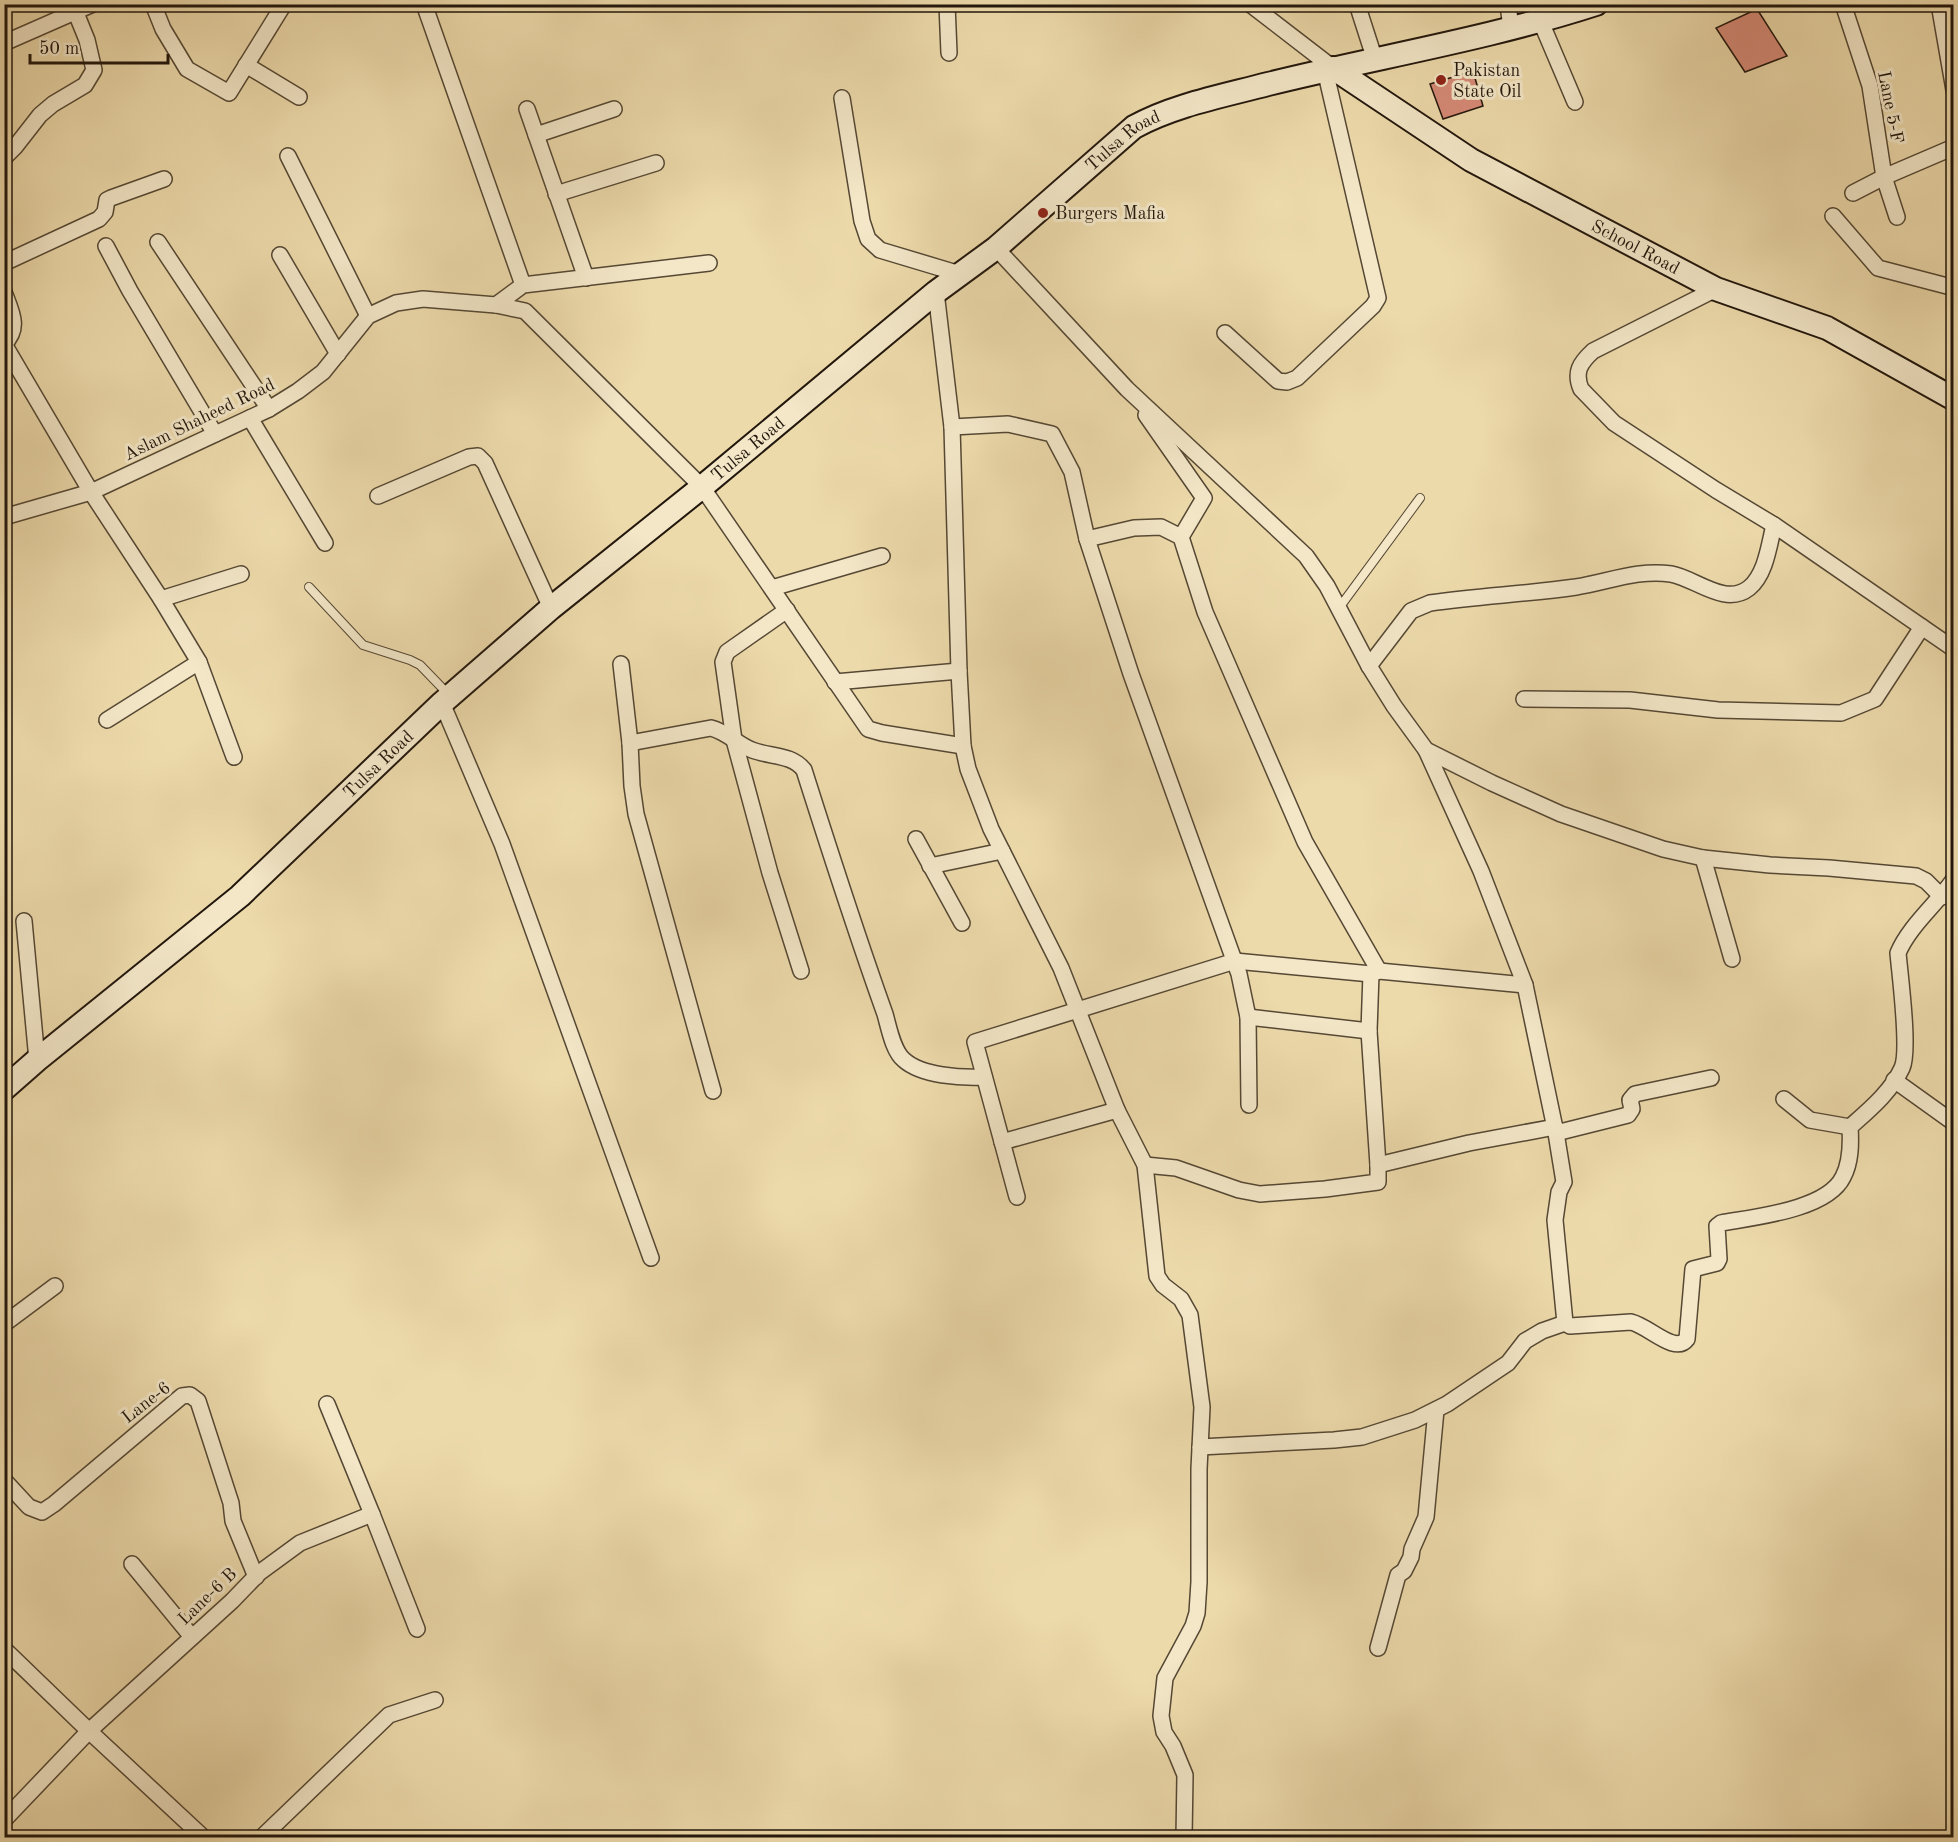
<svg xmlns="http://www.w3.org/2000/svg" width="1958" height="1842" font-family="'Old Standard TT',serif">
<style>
.building{fill:#d78b78;stroke:#22170d;stroke-width:1.5}
.lines{fill:none;stroke-linecap:round;stroke-linejoin:round}
.lane-casing{stroke:#554834;stroke-width:10}
.street-casing{stroke:#554834;stroke-width:18}
.secondary-casing{stroke:#22170d;stroke-width:26}
.lane{stroke:#f3e7c8;stroke-width:8}
.street{stroke:#f3e7c8;stroke-width:15}
.secondary{stroke:#f3e7c8;stroke-width:22}
.poi-dot{fill:#8f2418;stroke:#f3e7c8;stroke-width:2}
.labels{text-anchor:middle;stroke-width:6;stroke-linejoin:round;paint-order:stroke}
.poi-label{font-size:18px;fill:#22170d;stroke:#f3e7c8;text-anchor:start}
.street-label{font-size:18px;fill:#22170d;stroke:#f3e7c8}
</style>
<rect width="100%" height="100%" fill="#eddaab"/>
<filter id="stains"><feTurbulence type="fractalNoise" baseFrequency=".00333" numOctaves="4"/><feColorMatrix values="0 0 0 0 .2 0 0 0 0 .09 0 0 0 0 .02 0 0 0 .5 -.17"/></filter>
<radialGradient id="worn" r=".72"><stop offset=".6" stop-color="#630" stop-opacity="0"/><stop offset="1" stop-color="#630" stop-opacity=".3"/></radialGradient>
<g class="building">
<polygon points="1757,9 1787,56 1745,72 1716,28"/>
<polygon points="1473,71 1483,106 1443,119 1430,84"/>
</g>
<g class="lines">
<defs>
<g id="lane">
<polyline points="309,587 363,645 410,660 420,665 449,695"/>
<polyline points="1339,608 1420,498"/>
</g>
<g id="street">
<polyline points="153,4 163,29 187,69 229,93 284,4"/>
<polyline points="424,4 523,285"/>
<polyline points="947,4 949,53"/>
<polyline points="1250,4 1333,68"/>
<polyline points="1357,4 1375,60"/>
<polyline points="1508,4 1511,29"/>
<polyline points="1843,4 1870,86 1884,177 1897,217"/>
<polyline points="1939,4 1954,90"/>
<polyline points="1541,22 1575,102"/>
<polyline points="4,43 93,4"/>
<polyline points="246,65 299,97"/>
<polyline points="842,98 862,221 868,239 880,250 960,274"/>
<polyline points="527,109 586,278"/>
<polyline points="536,135 614,109"/>
<polyline points="288,156 368,316"/>
<polyline points="4,158 15,147 40,115 53,104 85,85 94,70 87,40 76,13 74,4"/>
<polyline points="1853,193 1884,177 1954,147"/>
<polyline points="556,194 656,163"/>
<polyline points="1833,216 1878,268 1947,286 1954,286"/>
<polyline points="158,242 269,409"/>
<polyline points="106,246 130,291 215,434"/>
<polyline points="996,248 1127,389 1306,556 1327,586 1369,666 1394,706 1426,750 1492,783 1561,814 1663,849 1703,858 1770,865 1829,868 1916,876 1926,881 1942,897"/>
<polyline points="280,255 338,354"/>
<polyline points="4,263 99,219 105,212 107,200 111,198 164,179"/>
<path d="M1716 289 1593 351C1580 363 1574 372 1581 389L1614 423 1716 490 1774 525 1954 649"/>
<path d="M4 292C11 311 21 328 4 344"/>
<polyline points="936,292 952,427 959,671 963,746 968,769 991,829 1061,968 1117,1110 1145,1165 1157,1276 1163,1285 1181,1299 1190,1315 1202,1407 1199,1469 1199,1582 1197,1613 1193,1626 1165,1678 1161,1716 1164,1732 1173,1746 1185,1775 1184,1838"/>
<polyline points="496,305 523,285 709,263"/>
<polyline points="1225,333 1278,381 1287,382 1297,378 1373,306 1378,298 1325,70"/>
<polyline points="4,344 91,492 161,599 199,662 234,757"/>
<polyline points="1146,415 1204,498 1181,537"/>
<polyline points="250,418 325,543"/>
<polyline points="952,427 1008,424 1052,434 1072,472 1087,539 1131,674 1239,974 1248,1017 1249,1105"/>
<polyline points="378,496 469,457 478,456 485,463 551,608"/>
<polyline points="4,517 91,492 269,409 298,391 323,372 368,316 396,303 423,299 496,305 525,311 702,487 868,729 882,733 963,746"/>
<polyline points="1087,539 1134,528 1161,527 1181,537 1205,612 1305,842 1379,971"/>
<polyline points="772,588 882,556"/>
<polyline points="161,599 241,574"/>
<polyline points="787,610 727,652 723,662 734,740 770,873 801,971"/>
<polyline points="621,664 630,743 632,786 636,814 713,1091"/>
<path d="M1369 666 1411 611 1430 603C1478 596 1527 594 1576 587 1608 582 1638 569 1671 574 1695 578 1725 607 1749 588 1766 574 1769 545 1774 525"/>
<polyline points="835,682 959,671"/>
<polyline points="1524,699 1630,700 1718,710 1841,713 1875,699 1922,627"/>
<polyline points="442,703 502,844 651,1258"/>
<polyline points="107,720 199,662"/>
<path d="M630 743 711 728C727 732 737 744 752 750 770 757 792 754 804 770 830 852 856 933 885 1014 889 1028 893 1051 904 1060 922 1076 961 1078 984 1077"/>
<polyline points="1426,750 1481,871 1525,985 1556,1133 1564,1182 1559,1192 1555,1220 1565,1323"/>
<polyline points="916,839 962,923"/>
<polyline points="1703,858 1732,959"/>
<polyline points="930,866 1002,851"/>
<polyline points="24,921 37,1060"/>
<polyline points="1248,1017 1369,1031"/>
<polyline points="1894,1080 1954,1123"/>
<polyline points="1784,1099 1810,1120 1850,1127"/>
<polyline points="1556,1133 1628,1115 1632,1109 1630,1100 1635,1094 1711,1078"/>
<polyline points="1002,1142 1117,1110"/>
<polyline points="1145,1165 1176,1168 1239,1190 1260,1194 1325,1189 1378,1182 1378,1165 1369,1031 1371,974"/>
<polyline points="1378,1165 1469,1143 1555,1127"/>
<polyline points="1017,1197 975,1042 1235,961 1371,974 1379,971 1525,985"/>
<polyline points="4,1324 55,1286"/>
<path d="M1200 1447 1334 1440 1362 1437 1415 1420 1447 1404 1508 1363 1525 1341 1542 1331 1565 1323 1570 1326 1631 1322C1649 1326 1675 1355 1687 1339L1693 1269 1717 1263 1719 1259 1717 1226 1721 1223C1754 1217 1827 1210 1843 1177 1851 1162 1851 1144 1850 1127 1869 1110 1891 1092 1902 1068 1910 1051 1900 976 1898 953 1910 925 1937 904 1954 879"/>
<polyline points="4,1480 29,1507 42,1512 54,1504 182,1396 190,1395 198,1401 231,1503 233,1521 256,1577"/>
<polyline points="372,1514 417,1629"/>
<polyline points="132,1564 192,1637"/>
<polyline points="1378,1648 1398,1575 1404,1571 1411,1557 1412,1549 1426,1517 1436,1410"/>
<polyline points="4,1649 89,1731 204,1838"/>
<polyline points="4,1820 89,1731 232,1601 259,1573 300,1543 372,1514 327,1404"/>
<polyline points="261,1838 389,1715 435,1700"/>
</g>
<g id="secondary">
<path id="s1" d="M1333 68 1471 160 1716 289 1827 328 1954 399"/>
<path id="s2" d="M4 1089 37 1060 240 896 442 703 551 608 702 487 936 292 996 248 1134 127C1174 105 1223 96 1268 84 1377 57 1488 39 1596 4"/>
</g>
</defs>
<use href="#lane" class="lane-casing"/>
<use href="#street" class="street-casing"/>
<use href="#secondary" class="secondary-casing"/>
<use href="#lane" class="lane"/>
<use href="#street" class="street"/>
<use href="#secondary" class="secondary"/>
</g>
<g class="poi-dot">
<circle cx="1441" cy="80" r="6"/>
<circle cx="1043" cy="213" r="6"/>
</g>
<g class="labels">
<g class="poi-label">
<text x="1453" y="76">Pakistan<tspan x="1453" dy="21">State Oil</tspan></text>
<text x="1055" y="219">Burgers Mafia</text>
</g>
<g class="street-label">
<text transform="translate(1891 107) rotate(79)" y="6">Lane 5-F</text>
<text dy="6" stroke="none"><textPath href="#s2" startOffset="1468">Tulsa Road</textPath></text>
<text dy="6" stroke="none"><textPath href="#s1" startOffset="352">School Road</textPath></text>
<text transform="translate(199 419) rotate(-26)" y="6">Aslam Shaheed Road</text>
<text dy="6" stroke="none"><textPath href="#s2" startOffset="982">Tulsa Road</textPath></text>
<text dy="6" stroke="none"><textPath href="#s2" startOffset="496">Tulsa Road</textPath></text>
<text transform="translate(146 1402) rotate(-38)" y="6">Lane-6</text>
<text transform="translate(207 1596) rotate(-44)" y="6">Lane-6 B</text>
</g>
</g>
<rect width="1958" height="1842" fill="none" stroke="#eddaab" stroke-width="24"/>
<rect x="6" y="6" width="1946" height="1830" fill="none" stroke="#22170d" stroke-width="3"/>
<rect x="12" y="12" width="1934" height="1818" fill="none" stroke="#22170d" stroke-width="1.5"/>
<path d="M30 54v9h138v-9" fill="none" stroke="#22170d" stroke-width="3"/>
<text x="39" y="54" font-size="18" fill="#22170d" stroke="#f3e7c8" stroke-width="4.5" paint-order="stroke">50 m</text>
<rect width="100%" height="100%" filter="url(#stains)"/>
<rect width="100%" height="100%" fill="url(#worn)"/>
</svg>
